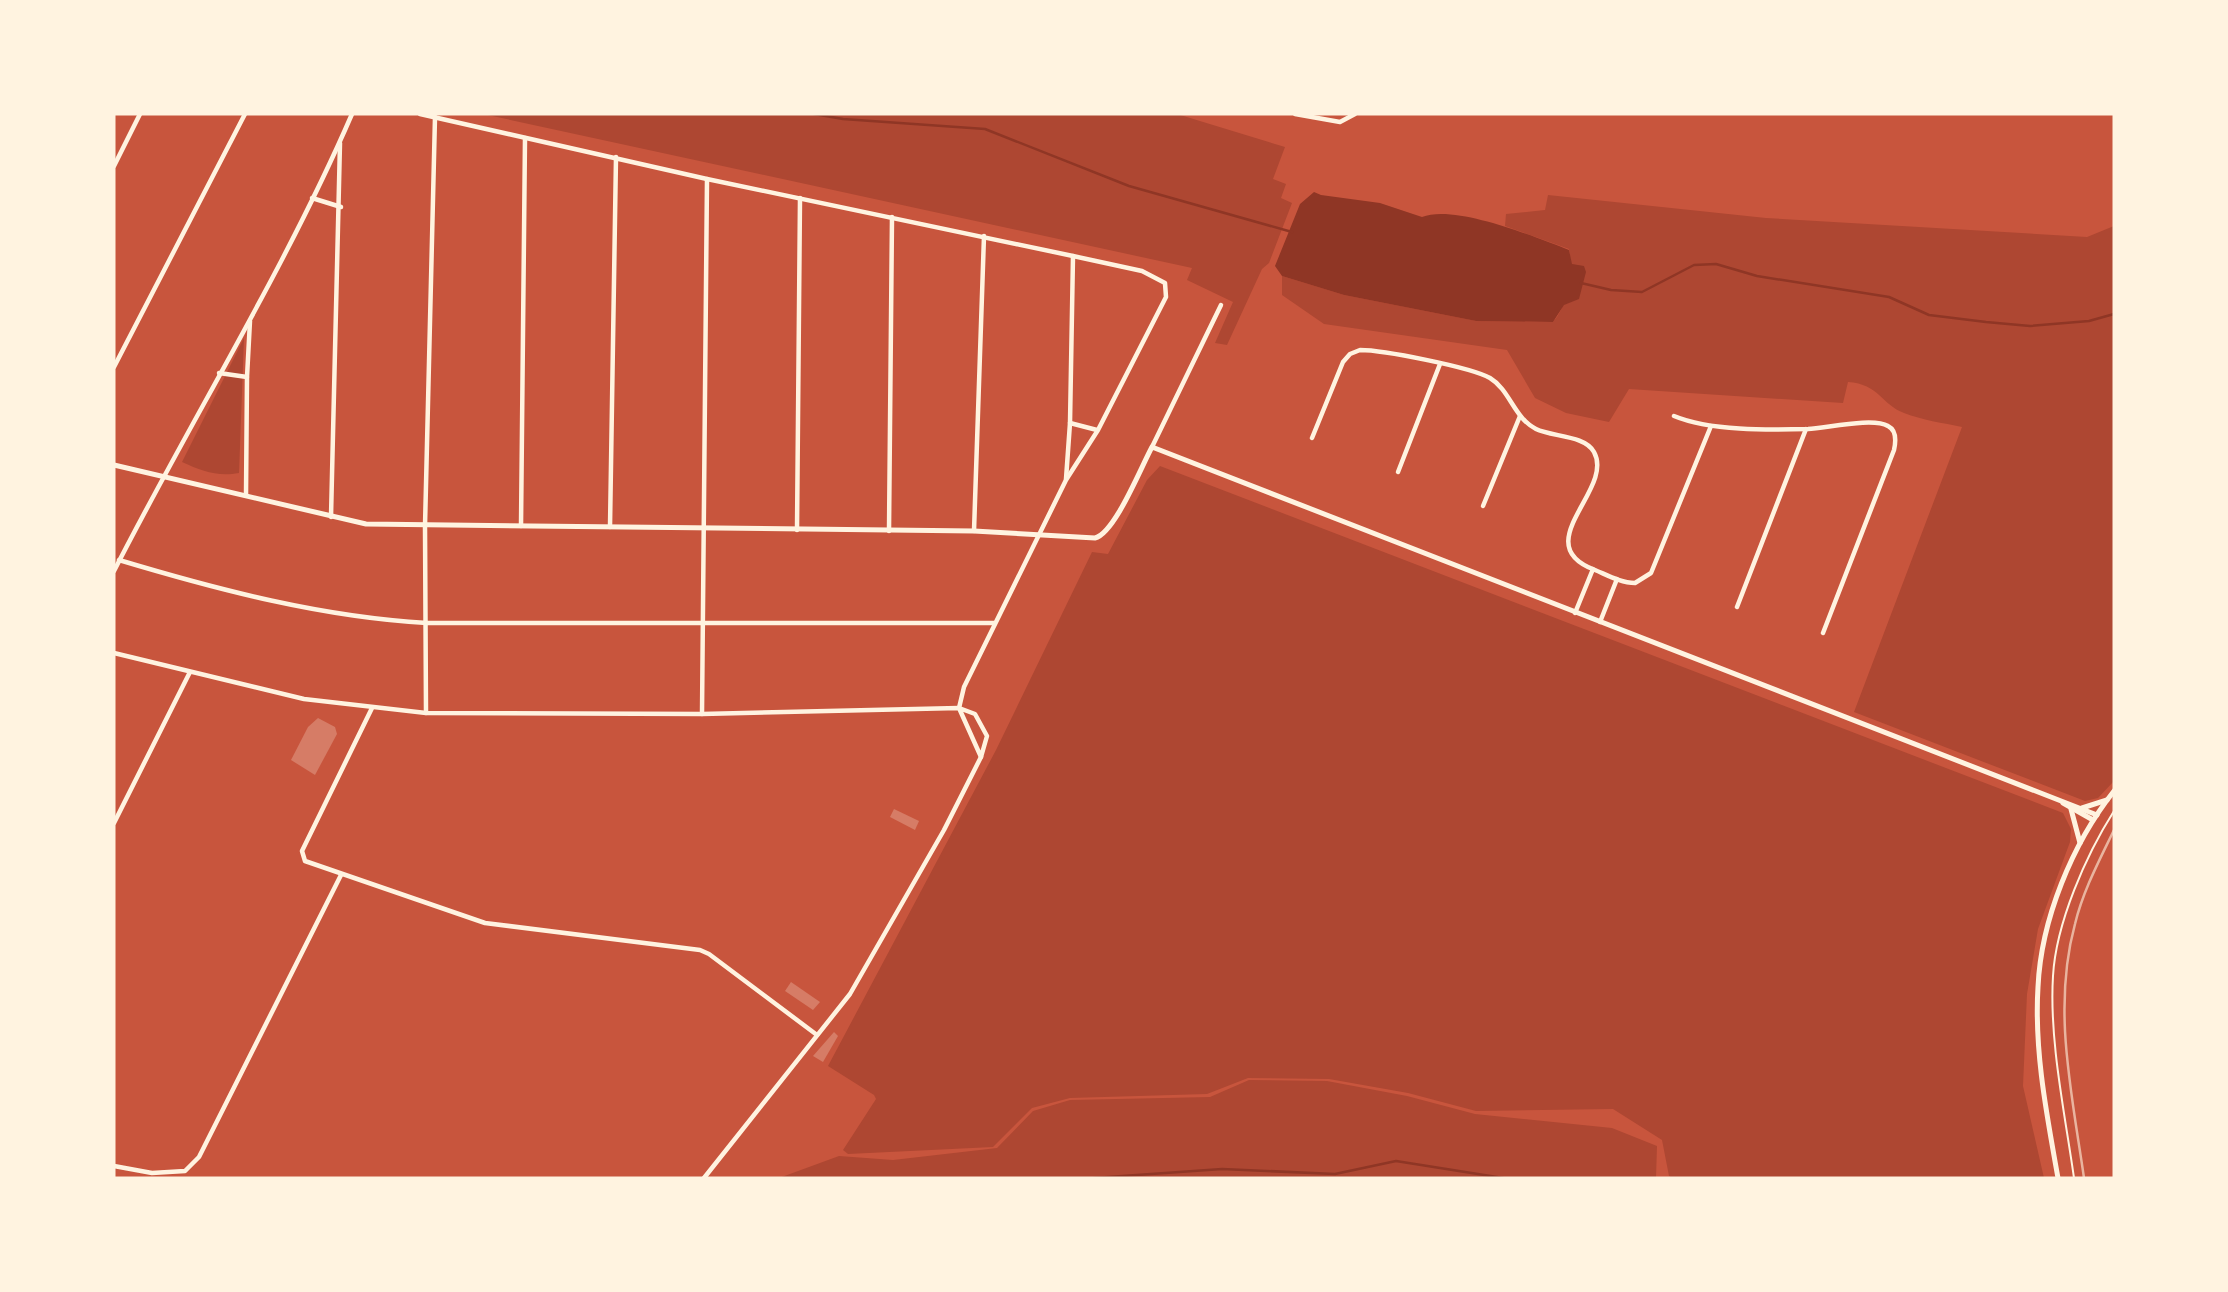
<svg xmlns="http://www.w3.org/2000/svg" width="2228" height="1292" font-family="Cabin,sans-serif">
<style>
.green{fill:#ae4732}
.water{fill:#8f3625}
.lines{fill:none;stroke-linecap:round;stroke-linejoin:round}
.stream{stroke:#8f3625;stroke-width:2.5}
.building{fill:#d67c66}
.path{stroke:#fff3e0;stroke-width:2}
.minor{stroke:#fff3e0;stroke-width:4.5}
.tertiary{stroke:#fff3e0;stroke-width:5}
.rail{stroke:#e9b49f;stroke-width:2.5}
</style>
<rect width="100%" height="100%" fill="#c8553d"/>
<g class="green">
<polygon points="483,114 1177,114 1285,147 1273,179 1286,184 1281,198 1292,203 1269,263 1262,269 1227,345 1215,343 1233,302 1187,280 1192,268"/>
<path d="M1548 195 1766 218 2087 237 2114 226V781L2098 798 2085 801 1854 712 1962 427C1943 423 1922 420 1904 413 1882 405 1879 384 1848 382L1843 403 1629 389 1609 422 1566 413 1535 398 1507 350 1324 324 1282 295V276L1344 295 1476 321 1553 322C1569 304 1573 272 1569 249L1505 226 1506 214 1545 210Z"/>
<path d="M244 338 239 473C217 477 202 471 182 462Z"/>
<polygon points="1160,466 2063,813 2071,829 2070,842 2038,929 2027,994 2023,1086 2044,1178 1672,1178 1669,1176 1662,1140 1613,1109 1476,1111 1408,1093 1329,1079 1248,1078 1207,1094 1070,1098 1032,1108 993,1147 848,1154 843,1150 876,1099 874,1095 828,1066 996,750 1092,552 1108,554 1147,480"/>
<polygon points="1249,1080 1327,1081 1407,1096 1475,1114 1612,1128 1657,1146 1656,1178 779,1178 839,1156 893,1160 997,1148 1033,1111 1070,1100 1210,1097"/>
</g>
<path class="water" d="M1314 192 1321 195 1380 203 1422 217C1455 204 1535 237 1569 250L1572 264 1584 266 1586 272 1579 299 1564 305 1553 322 1476 321 1344 295 1282 276 1275 266 1300 204Z"/>
<g class="lines">
<g class="stream">
<polyline points="814,114 843,119 985,129 1129,186 1292,232"/>
<polyline points="1581,283 1611,290 1642,292 1694,265 1716,264 1757,276 1889,297 1929,315 1986,322 2030,326 2089,321 2114,314"/>
<polyline points="1094,1178 1222,1169 1335,1174 1396,1161 1503,1178"/>
</g>
</g>
<g class="building">
<polygon points="318,718 335,727 337,734 315,775 291,760 308,727"/>
<polygon points="894,809 919,821 915,830 890,817"/>
<polygon points="791,982 820,1002 813,1010 785,991"/>
<polygon points="834,1032 838,1036 823,1062 813,1056"/>
</g>
<g class="lines">
<path class="path" d="M2074 1178C2065 1114 2049 1040 2053 976 2056 923 2086 855 2114 811"/>
<g class="minor">
<polyline points="420,114 707,179 1073,256 1142,271 1165,283 1166,297 1098,430 1066,480 964,687 959,708"/>
<polyline points="1295,114 1340,122 1355,114"/>
<polyline points="114,166 140,114"/>
<polyline points="312,198 341,207"/>
<polyline points="114,367 245,114"/>
<polyline points="219,373 247,377"/>
<path d="M1674 416C1710 431 1768 430 1808 429 1827 428 1873 417 1888 426 1896 430 1896 441 1894 450L1823 633"/>
<polyline points="1070,423 1097,430"/>
<path d="M1312 438 1343 362 1350 354 1360 350C1383 350 1470 367 1490 378 1510 390 1514 418 1536 429 1552 437 1585 435 1594 452 1615 490 1526 544 1595 570 1607 575 1621 583 1635 583L1651 573 1711 426"/>
<polyline points="1152,447 1221,305"/>
<polyline points="1398,472 1440,364"/>
<polyline points="1066,479 1070,423 1073,256"/>
<polyline points="246,495 247,377 250,321"/>
<polyline points="1483,506 1520,416"/>
<polyline points="331,517 340,143"/>
<polyline points="521,526 525,138"/>
<polyline points="610,527 616,157"/>
<polyline points="797,530 800,198"/>
<polyline points="889,531 892,217"/>
<polyline points="974,531 984,236"/>
<path d="M119 560C219 590 322 617 427 623H994"/>
<path d="M114 571C192 418 284 271 352 114"/>
<polyline points="1737,607 1806,429"/>
<polyline points="1575,613 1593,569"/>
<polyline points="1600,622 1617,579"/>
<polyline points="114,653 304,699 426,713 702,714 959,708 975,714 987,736 981,757 959,708"/>
<polyline points="372,708 302,851 305,861 485,923 700,950 709,954 817,1035"/>
<polyline points="426,713 425,526 435,117"/>
<polyline points="702,714 707,179"/>
<polyline points="114,823 190,672"/>
<polyline points="114,1166 152,1173 185,1171 199,1157 341,875"/>
<polyline points="704,1178 850,994 944,830 981,757"/>
</g>
<g class="tertiary">
<path d="M114 465 366 524 974 531 1095 538C1115 533 1141 467 1152 447L2097 815"/>
<polyline points="2063,803 2093,820"/>
<polyline points="2082,808 2107,800"/>
<polyline points="2071,809 2080,843"/>
<path d="M2058 1178C2047 1116 2034 1051 2038 987 2041 920 2072 844 2114 791"/>
</g>
<path class="rail" d="M2084 1178C2072 1094 2052 1008 2075 924 2083 891 2099 861 2114 830"/>
</g>
<rect width="2228" height="1292" fill="none" stroke="#fff3e0" stroke-width="231"/>
</svg>
